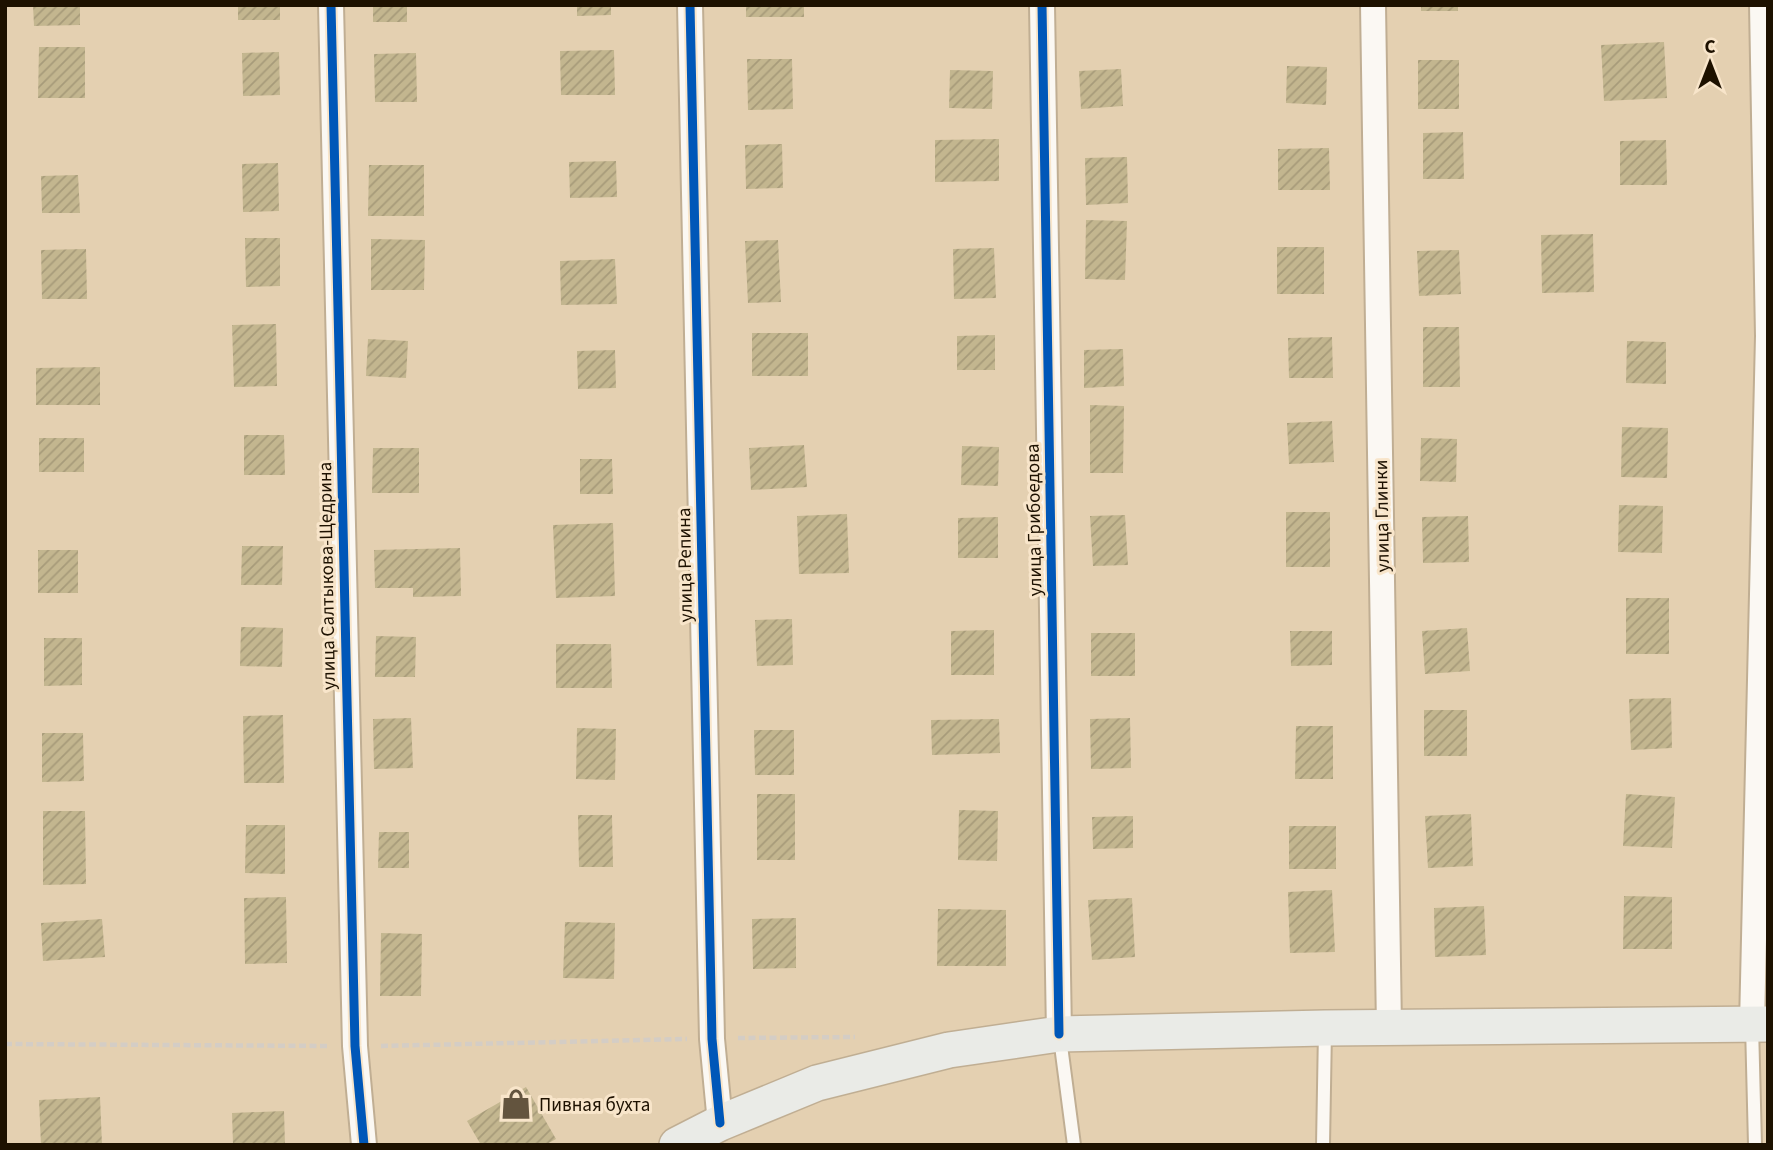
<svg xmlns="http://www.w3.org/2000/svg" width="1773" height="1150" font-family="'Source Sans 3',sans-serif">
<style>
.building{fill:url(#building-hatch)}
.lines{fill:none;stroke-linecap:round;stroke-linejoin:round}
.service-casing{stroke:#c0ae93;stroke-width:16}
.minor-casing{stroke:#c0ae93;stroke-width:28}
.secondary-casing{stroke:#c0ae93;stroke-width:38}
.path{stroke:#d4cdc5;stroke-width:4.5;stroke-dasharray:7 3.5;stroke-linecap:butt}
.service{stroke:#fbf8f3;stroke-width:12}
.minor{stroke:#fbf8f3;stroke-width:24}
.secondary{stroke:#eaebe7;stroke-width:35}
.cycleway-casing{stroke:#f8e5ca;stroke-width:13}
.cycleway{stroke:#0057b8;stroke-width:9}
.labels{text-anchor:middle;stroke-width:6;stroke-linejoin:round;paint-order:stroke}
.street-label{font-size:19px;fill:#1d1100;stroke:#f8e5ca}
.poi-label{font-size:19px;fill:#1d1100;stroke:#f8e5ca;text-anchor:start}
</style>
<defs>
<pattern id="building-hatch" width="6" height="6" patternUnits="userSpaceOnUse" patternTransform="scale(1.75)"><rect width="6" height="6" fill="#c3b68f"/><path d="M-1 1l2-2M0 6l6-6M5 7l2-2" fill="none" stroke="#a79b7a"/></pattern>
</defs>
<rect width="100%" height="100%" fill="#e4d0b1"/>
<g class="building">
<polygon points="33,5 80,5 80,25 34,26"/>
<rect x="238" y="5" width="42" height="15"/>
<rect x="373" y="5" width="34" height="17"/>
<polygon points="577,5 611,5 611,15 577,16"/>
<rect x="746" y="5" width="58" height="12"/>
<rect x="1421" y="5" width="37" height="6"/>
<polygon points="1664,42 1667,98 1604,101 1601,45"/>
<polygon points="39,47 85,47 85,98 38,98"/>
<polygon points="614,50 615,95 561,95 560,51"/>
<polygon points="279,52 280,95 243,96 242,53"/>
<polygon points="416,53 417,102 375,102 374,54"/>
<polygon points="747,59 792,59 793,109 748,110"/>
<rect x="1418" y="60" width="41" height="49"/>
<polygon points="1287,66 1327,67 1326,105 1286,103"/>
<polygon points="1121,69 1123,106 1081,109 1079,71"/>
<polygon points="950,70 993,71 992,109 949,108"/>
<polygon points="1463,132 1464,179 1423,179 1423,133"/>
<polygon points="999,139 999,181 935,182 935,140"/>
<polygon points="1666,140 1667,185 1620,185 1620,141"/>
<polygon points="782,144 783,188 746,189 745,145"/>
<polygon points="1329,148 1330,190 1278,190 1278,149"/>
<polygon points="1127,157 1128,203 1086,205 1085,158"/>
<polygon points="616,161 617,197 570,198 569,162"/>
<polygon points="278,163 279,211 243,212 242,164"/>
<polygon points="369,165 424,165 424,216 368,216"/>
<polygon points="78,175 80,213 42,213 41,176"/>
<polygon points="1086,220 1127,221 1125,280 1085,279"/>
<polygon points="1593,234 1594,292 1542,293 1541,235"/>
<polygon points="245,238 280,238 280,286 246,287"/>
<polygon points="371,239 425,240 424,290 371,290"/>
<polygon points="778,240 781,302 748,303 745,241"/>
<rect x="1277" y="247" width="47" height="47"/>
<polygon points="994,248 996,298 954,299 953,249"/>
<polygon points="86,249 87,299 42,299 41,250"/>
<polygon points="1459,250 1461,294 1419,296 1417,251"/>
<polygon points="615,259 617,304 561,305 560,261"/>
<polygon points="276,324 277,386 234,387 232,325"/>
<polygon points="1423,327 1459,327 1460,387 1423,387"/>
<rect x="752" y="333" width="56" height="43"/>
<polygon points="995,335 995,370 957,370 957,336"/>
<polygon points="1332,337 1333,378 1289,378 1288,338"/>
<polygon points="368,339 408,341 406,378 366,376"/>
<polygon points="1627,341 1666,342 1666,384 1626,383"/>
<polygon points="1123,349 1124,386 1084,388 1084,350"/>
<polygon points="615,350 616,388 578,389 577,351"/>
<polygon points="100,367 100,405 36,405 36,368"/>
<polygon points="1090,405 1124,406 1123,473 1090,473"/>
<polygon points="1332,421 1334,462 1289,464 1287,423"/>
<polygon points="1622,427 1668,428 1667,478 1621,477"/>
<polygon points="244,435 284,435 285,475 244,475"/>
<rect x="39" y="438" width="45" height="34"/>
<polygon points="1421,438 1457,439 1456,482 1420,481"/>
<polygon points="804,445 807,487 751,490 749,448"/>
<polygon points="962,446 999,447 998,486 961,485"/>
<polygon points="373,448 419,448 419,493 372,493"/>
<polygon points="580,459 612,459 613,494 580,494"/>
<polygon points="1619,505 1663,506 1662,553 1618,552"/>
<rect x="1286" y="512" width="44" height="55"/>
<polygon points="847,514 849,573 799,574 797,516"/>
<polygon points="1125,515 1128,565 1093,566 1090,516"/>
<polygon points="1468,516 1469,562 1423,563 1422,517"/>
<polygon points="998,517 998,558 958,558 958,518"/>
<polygon points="613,523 615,596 556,598 553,525"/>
<polygon points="242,546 283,546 282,585 241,585"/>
<polygon points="460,548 461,596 413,597 413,588 375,588 374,550"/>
<rect x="38" y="550" width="40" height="43"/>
<rect x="1626" y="598" width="43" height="56"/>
<polygon points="792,619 793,665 757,666 755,620"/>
<polygon points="241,627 283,628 282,667 240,666"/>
<polygon points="1467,628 1470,671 1425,674 1422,631"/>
<polygon points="994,630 994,675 951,675 951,631"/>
<polygon points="1290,631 1332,631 1332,665 1291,666"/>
<rect x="1091" y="633" width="44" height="43"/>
<polygon points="376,636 416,637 415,677 375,677"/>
<polygon points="44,638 82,638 82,685 44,686"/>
<polygon points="556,644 611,644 612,688 556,688"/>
<polygon points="1671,698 1672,748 1631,750 1629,699"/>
<rect x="1424" y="710" width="43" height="46"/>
<polygon points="283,715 284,783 244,783 243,716"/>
<polygon points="411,718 413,768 374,769 373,719"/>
<polygon points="1130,718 1131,768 1091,769 1090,719"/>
<polygon points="999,719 1000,753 932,755 931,720"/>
<polygon points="1296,726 1333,726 1333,779 1295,779"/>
<polygon points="577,728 616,729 615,780 576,779"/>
<polygon points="754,730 794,730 794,775 755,775"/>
<polygon points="42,733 83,733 84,781 42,782"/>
<rect x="757" y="794" width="38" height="66"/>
<polygon points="1626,794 1675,797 1672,848 1623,846"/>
<polygon points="959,810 998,811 997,861 958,860"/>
<polygon points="43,811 85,811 86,884 43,885"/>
<polygon points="1471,814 1473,866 1428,868 1425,816"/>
<polygon points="578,815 612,815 613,867 579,867"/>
<polygon points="1133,816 1133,848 1093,849 1092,817"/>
<polygon points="246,825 285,825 285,874 245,873"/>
<rect x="1289" y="826" width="47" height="43"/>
<polygon points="379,832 409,832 409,868 378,868"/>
<polygon points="1332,890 1335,952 1290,953 1288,892"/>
<polygon points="1624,896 1672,897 1672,949 1623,949"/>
<polygon points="286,897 287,963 245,964 244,898"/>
<polygon points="1132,898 1135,957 1092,960 1088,900"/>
<polygon points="1484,906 1486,955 1435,957 1434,908"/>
<polygon points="938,909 1006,910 1006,966 937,966"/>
<polygon points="796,918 796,968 753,969 752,919"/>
<polygon points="102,919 105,957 43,961 41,923"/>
<polygon points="565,922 615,923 614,979 563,978"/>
<polygon points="381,933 422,934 421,996 380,996"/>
<polygon points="526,1087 556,1139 545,1145 481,1145 467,1121"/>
<polygon points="100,1097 102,1145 41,1145 39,1100"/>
<polygon points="284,1111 285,1145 233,1145 232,1113"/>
</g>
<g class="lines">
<defs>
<g id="service">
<polyline points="1752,1025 1755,1145"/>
<polyline points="1060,1038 1074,1145"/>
<polyline points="1323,1145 1325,1030"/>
</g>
<g id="minor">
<polyline points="331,5 355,1046 364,1145"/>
<polyline points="690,5 712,1039 720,1123"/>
<polyline points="1042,5 1059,1034"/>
<polyline points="1373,5 1389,1028"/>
<polyline points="1752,1025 1768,336 1762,5"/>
</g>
<polyline id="secondary" points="677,1145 720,1123 817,1083 949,1050 1059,1034 1325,1028 1768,1024"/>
</defs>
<use href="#service" class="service-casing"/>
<use href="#minor" class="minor-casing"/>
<use href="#secondary" class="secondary-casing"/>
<g class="path">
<polyline points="738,1038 855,1037"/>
<polyline points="5,1044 330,1046"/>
<polyline points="381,1046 687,1039"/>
</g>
<use href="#service" class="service"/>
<use href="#minor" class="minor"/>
<use href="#secondary" class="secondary"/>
<defs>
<g id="cycleway">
<polyline points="331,5 355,1046 364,1145"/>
<polyline points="690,5 712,1039 720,1123"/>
<polyline points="1042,5 1059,1034"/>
</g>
</defs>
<use href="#cycleway" class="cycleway-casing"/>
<use href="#cycleway" class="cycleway"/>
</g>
<defs>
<symbol id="shop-bare" viewBox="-9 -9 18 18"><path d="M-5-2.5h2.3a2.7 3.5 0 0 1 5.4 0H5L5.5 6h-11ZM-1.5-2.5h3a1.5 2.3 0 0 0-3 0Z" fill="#63543e" stroke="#f8e5ca" stroke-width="2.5" paint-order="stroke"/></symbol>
</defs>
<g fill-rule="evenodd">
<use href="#shop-bare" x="494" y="1082" width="44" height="44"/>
</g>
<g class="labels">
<g class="street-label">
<text transform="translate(1381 516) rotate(-91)" y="7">улица Глинки</text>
<text transform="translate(1033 520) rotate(-91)" y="7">улица Грибоедова</text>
<text transform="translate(684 565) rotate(-91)" y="7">улица Репина</text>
<text transform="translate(326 576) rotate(-91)" y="7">улица Салтыкова-Щедрина</text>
</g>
<g class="poi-label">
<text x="539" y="1111">Пивная бухта</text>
</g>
</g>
<rect width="1773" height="1150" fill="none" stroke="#1d1100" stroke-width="14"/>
<g transform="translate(1710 63)" stroke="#f8e5ca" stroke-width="5" paint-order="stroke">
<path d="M0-5L12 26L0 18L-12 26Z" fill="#1d1100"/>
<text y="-10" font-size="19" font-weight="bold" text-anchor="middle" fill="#1d1100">С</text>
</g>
</svg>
